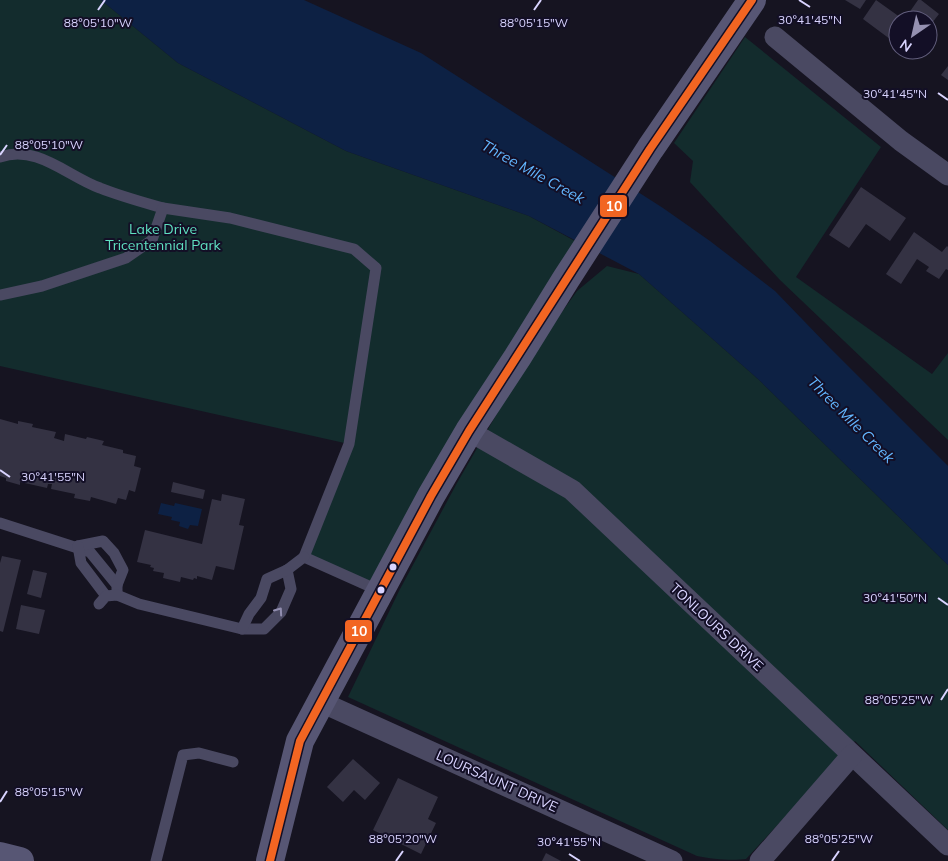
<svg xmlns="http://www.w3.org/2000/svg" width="948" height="861" font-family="Mulish,sans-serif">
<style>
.green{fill:#132c2d}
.water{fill:#0d2144}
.building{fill:#343243}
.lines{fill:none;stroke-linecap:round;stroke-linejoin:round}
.lane{stroke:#4a4962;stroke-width:11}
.street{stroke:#4a4962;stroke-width:21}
.secondary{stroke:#575674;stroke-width:28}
.bus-1-casing{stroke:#130f26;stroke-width:11}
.bus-1{stroke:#f26522;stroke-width:8}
.oneway{stroke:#928eb0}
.ticks{fill:none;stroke:#d9d4ff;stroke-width:2}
.bus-dot{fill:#d9d4ff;stroke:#130f26;stroke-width:2}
.labels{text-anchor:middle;stroke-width:4;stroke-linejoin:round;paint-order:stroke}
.park-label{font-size:14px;fill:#5fe0c0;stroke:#130f26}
.street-label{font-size:14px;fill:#d9d4ff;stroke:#130f26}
.water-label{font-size:15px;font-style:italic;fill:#62b6ff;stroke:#130f26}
.ticks-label{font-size:12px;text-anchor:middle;fill:#d9d4ff;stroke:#130f26;stroke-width:4;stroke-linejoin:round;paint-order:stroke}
.line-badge{stroke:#130f26;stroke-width:2}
.badge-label{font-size:14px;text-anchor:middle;font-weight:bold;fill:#fff}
</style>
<rect width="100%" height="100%" fill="#161421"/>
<g class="green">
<polygon points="0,0 101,0 178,63 346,151 529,216 586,247 380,591 304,557 349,444 0,366"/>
<polygon points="745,37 881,147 796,277 932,374 948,353 948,440 780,280 690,182 693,161 674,143"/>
<path d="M607 266 639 274 758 379 948 565V830L855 741 746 859C732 861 712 859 697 856L348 697 399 591 457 483 529 358 577 291Z"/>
</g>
<g class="water">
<polygon points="101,0 304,0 421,53 663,208 710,241 775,291 830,348 948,466 948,565 758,379 639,274 529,216 346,151 178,63"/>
<polygon points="161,503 174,506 175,503 202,509 198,526 190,525 188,529 179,526 180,522 171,520 172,517 158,514"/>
</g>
<g class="building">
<polygon points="845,0 866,0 860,9"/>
<polygon points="876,0 904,20 918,0 921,0 939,14 928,28 928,20 898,20 898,45 863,19"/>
<polygon points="948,66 948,80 941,75"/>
<polygon points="861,187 906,218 890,241 866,224 849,248 829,235"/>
<polygon points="914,232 942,252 947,246 948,247 948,270 946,269 939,279 926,271 929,267 917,259 901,284 886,274"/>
<polygon points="0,419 18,424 18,421 33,424 32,427 56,432 54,438 64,441 65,434 86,439 87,437 104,441 102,445 123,450 123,453 136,456 134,466 141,468 135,492 129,490 126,500 118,498 116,504 91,497 90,501 74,498 75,494 51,489 52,484 48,484 47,488 20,482 20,485 6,481 6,478 0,476"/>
<polygon points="173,482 205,490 203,499 171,492"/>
<polygon points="222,494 245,499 239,525 244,526 234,570 216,566 212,580 197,576 197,579 194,578 193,580 181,577 180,582 163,578 164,573 153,571 154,568 150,567 151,565 137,562 145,530 202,544 212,499 221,501"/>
<polygon points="2,556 21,560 3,632 0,631 0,563"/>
<polygon points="33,570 47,573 41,598 27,594"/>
<polygon points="21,605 45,610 39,634 16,629"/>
<polygon points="353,759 380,783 365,800 354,790 343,802 327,787"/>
<polygon points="398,778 438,797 428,819 436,823 421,854 373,830"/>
<polygon points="546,853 561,861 542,861"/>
</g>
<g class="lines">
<g class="lane">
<path d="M0 157C37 144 67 176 100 188 120 196 142 202 163 208"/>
<polyline points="0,295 42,286 126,258 152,240 163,208 230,218 354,249 376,268 349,444 304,557 380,591"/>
<polyline points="0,523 90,552 117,585 117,595"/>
<polyline points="78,546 103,541 114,553 123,570 117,585"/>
<polyline points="78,546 81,563 106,596"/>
<polyline points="99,604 106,596 117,595 139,604 242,629 264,629 281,612 291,589 287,570"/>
<polyline points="242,629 249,614 261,598 267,579 287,570 304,557"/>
<polyline points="156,861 183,755 199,753 233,762"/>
</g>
<g class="street">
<polyline points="775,37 901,141 948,175"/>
<polyline points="469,431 572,490 948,845"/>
<polyline points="321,702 672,861"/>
<polyline points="760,861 852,755"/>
</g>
<g class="secondary">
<polyline points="0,856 20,861"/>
<polyline points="270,861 300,741 431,496 469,431 517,358 566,279 650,149 752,0"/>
</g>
<defs>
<polyline id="bus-1" points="270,861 300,741 431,496 469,431 650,149 752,0"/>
</defs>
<use href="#bus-1" class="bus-1-casing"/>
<use href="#bus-1" class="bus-1"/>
</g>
<defs><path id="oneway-chevron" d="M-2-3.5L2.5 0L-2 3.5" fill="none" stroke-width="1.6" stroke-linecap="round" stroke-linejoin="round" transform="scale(1.25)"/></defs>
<use class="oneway" href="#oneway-chevron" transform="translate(279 611) rotate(-55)"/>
<path class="ticks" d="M799 0 810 7M98 10 105 0M534 10 541 0M938 93 948 100M0 155 7 145M0 470 10 477M938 598 948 605M941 700 948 689M0 802 7 791M569 854 580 861M396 861 403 851M832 861 839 851"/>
<g class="bus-dot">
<circle cx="393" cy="567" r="4.5"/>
<circle cx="381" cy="590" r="4.5"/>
</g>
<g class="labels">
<g class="park-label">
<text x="163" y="234">Lake Drive<tspan x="163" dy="16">Tricentennial Park</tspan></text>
</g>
<g class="street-label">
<text transform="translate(717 627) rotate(43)" y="5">TONLOURS DRIVE</text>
<text transform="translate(497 781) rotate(24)" y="5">LOURSAUNT DRIVE</text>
</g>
<g class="water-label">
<text transform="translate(533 172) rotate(29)" y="5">Three Mile Creek</text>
<text transform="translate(851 420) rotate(45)" y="5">Three Mile Creek</text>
</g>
</g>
<g class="ticks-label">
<text x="810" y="24">30°41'45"N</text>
<text x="98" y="27">88°05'10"W</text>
<text x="534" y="27">88°05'15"W</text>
<text x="895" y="98">30°41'45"N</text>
<text x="49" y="149">88°05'10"W</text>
<text x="53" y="481">30°41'55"N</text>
<text x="895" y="602">30°41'50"N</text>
<text x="899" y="704">88°05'25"W</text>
<text x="49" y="796">88°05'15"W</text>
<text x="403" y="843">88°05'20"W</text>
<text x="839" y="843">88°05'25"W</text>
<text x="569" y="846">30°41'55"N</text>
</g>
<g class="line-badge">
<rect x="599" y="194" width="29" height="24" rx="5" fill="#f26522"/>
<rect x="344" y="619" width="29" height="24" rx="5" fill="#f26522"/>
</g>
<g class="badge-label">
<text x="614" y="211">10</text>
<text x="359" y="636">10</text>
</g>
<g transform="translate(913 35) rotate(214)"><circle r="24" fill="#130f26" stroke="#625e7d"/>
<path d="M0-4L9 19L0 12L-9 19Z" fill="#9591b1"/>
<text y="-8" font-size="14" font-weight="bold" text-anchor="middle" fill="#d9d4ff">N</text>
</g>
</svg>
